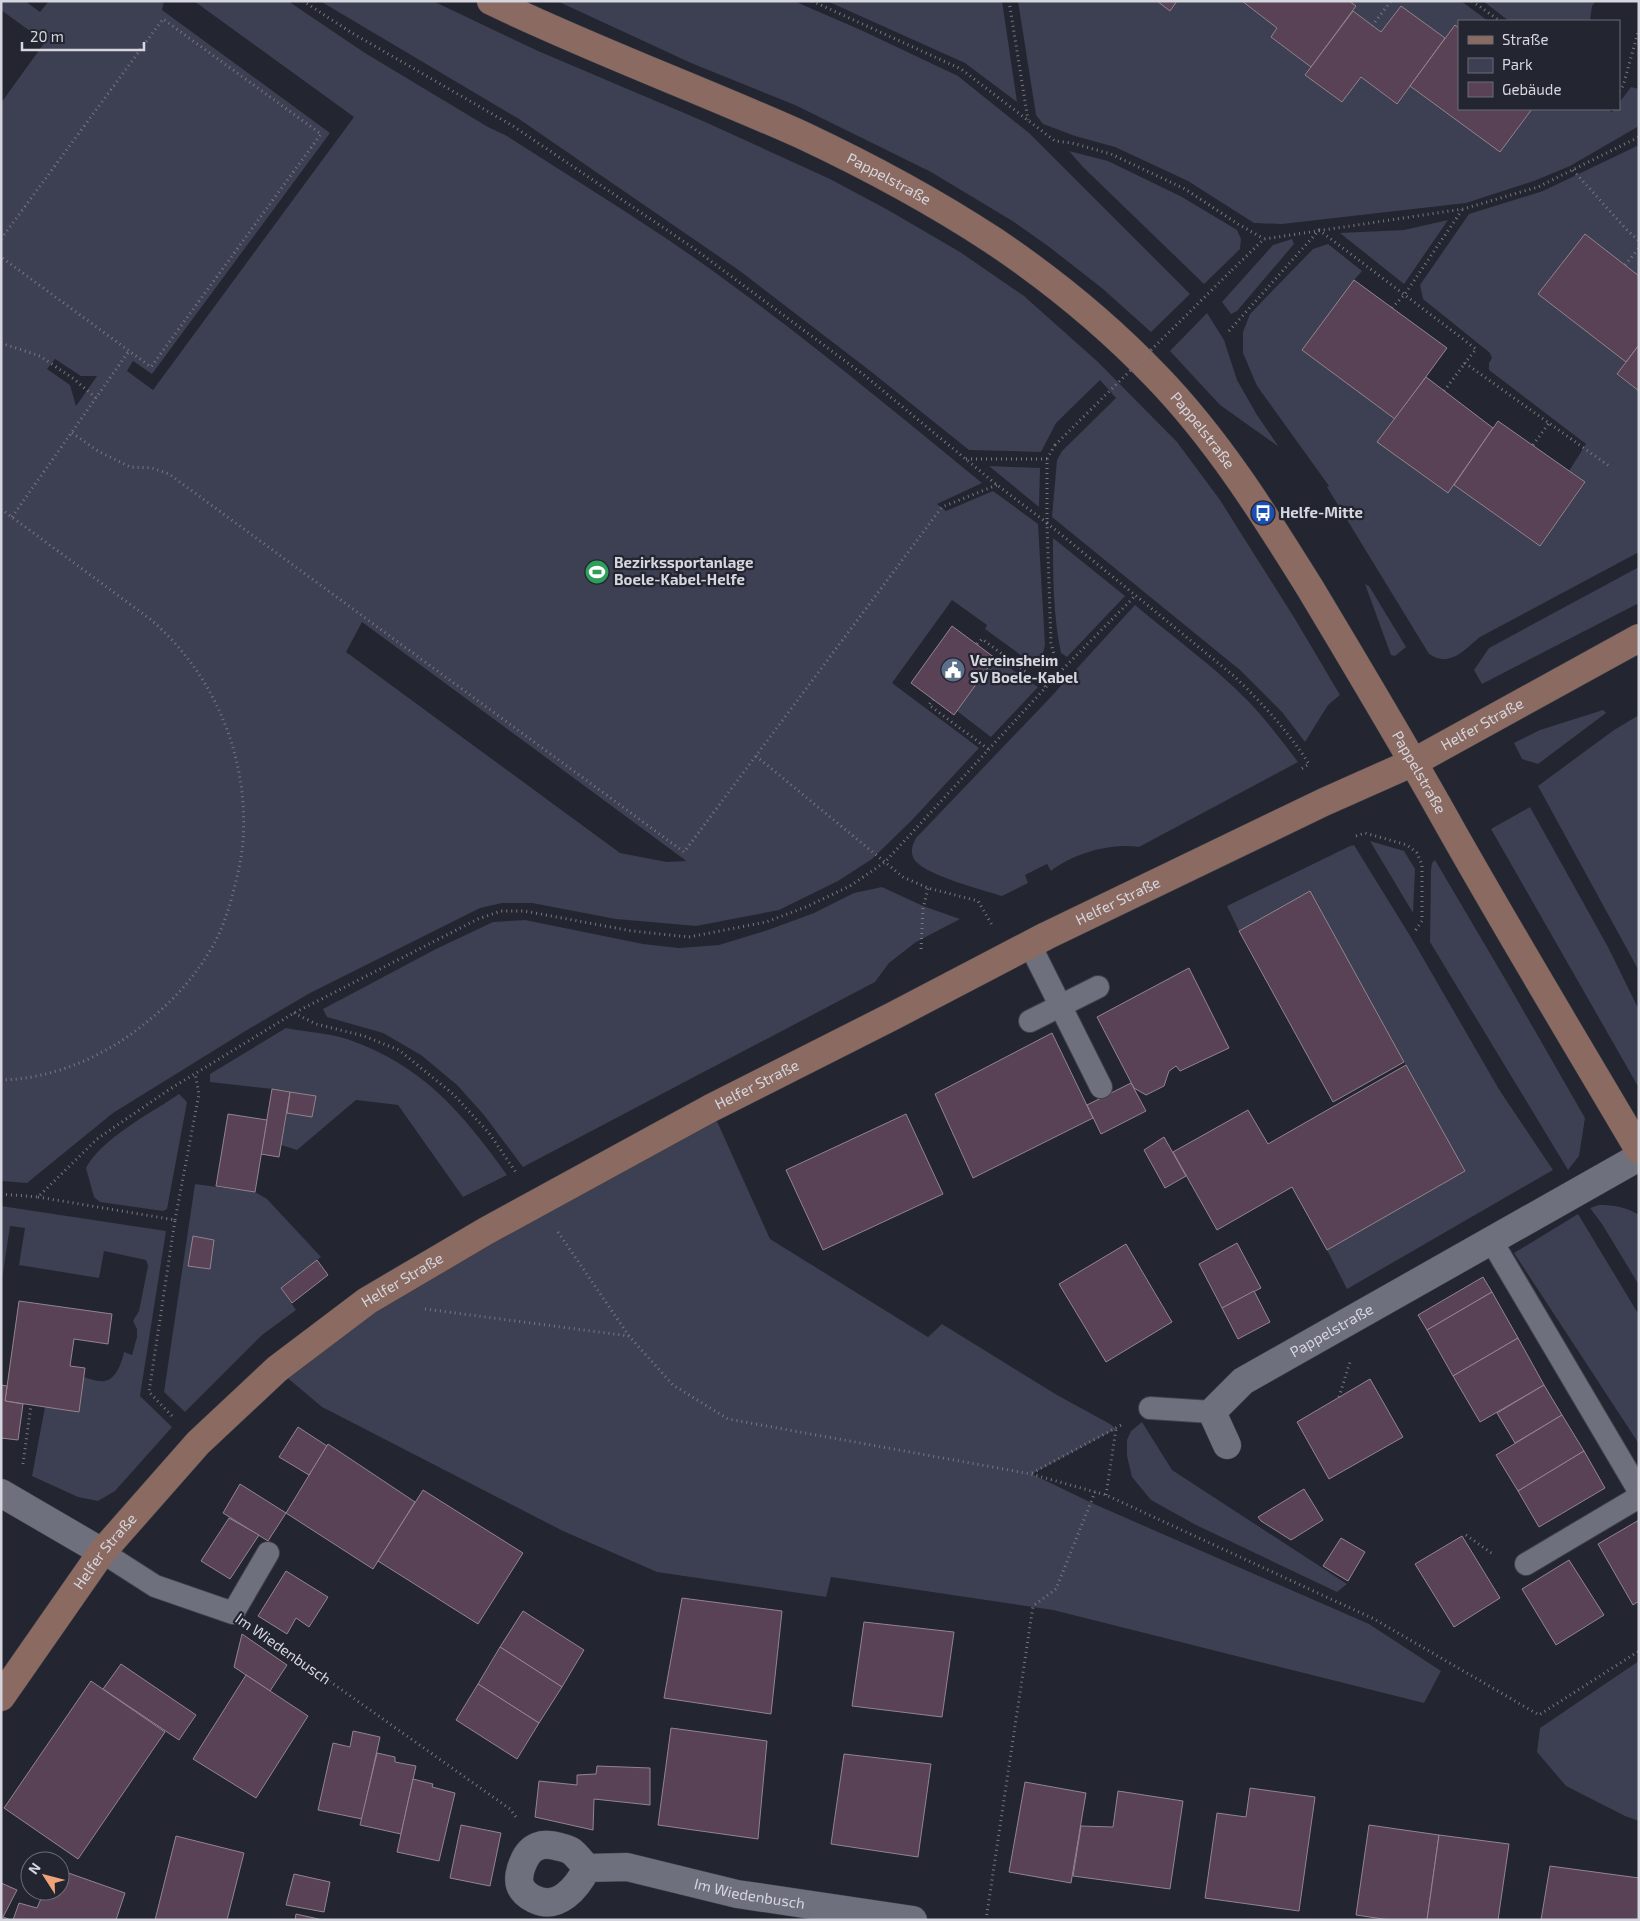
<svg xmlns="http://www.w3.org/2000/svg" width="1640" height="1921" font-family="'Exo 2',sans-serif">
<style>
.green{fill:#3d3f52;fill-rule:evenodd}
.building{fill:#594256;stroke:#92848f}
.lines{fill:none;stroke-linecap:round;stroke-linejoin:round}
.lane-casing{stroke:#41424b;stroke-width:24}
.street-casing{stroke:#41424b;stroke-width:29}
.secondary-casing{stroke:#41424b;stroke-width:29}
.path{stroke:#777882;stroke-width:3;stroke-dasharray:1 4;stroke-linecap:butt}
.lane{stroke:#6e707e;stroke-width:22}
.street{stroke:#6e707e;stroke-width:28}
.secondary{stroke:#8b6b61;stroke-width:28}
.path-bridge{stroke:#777882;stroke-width:3;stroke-dasharray:1 4;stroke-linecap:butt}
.labels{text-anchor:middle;stroke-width:4.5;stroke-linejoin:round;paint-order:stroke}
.street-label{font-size:15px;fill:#d5d6de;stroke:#232531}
.poi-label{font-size:15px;font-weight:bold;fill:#d5d6de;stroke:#232531;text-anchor:start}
</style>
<rect width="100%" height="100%" fill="#232531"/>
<g class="green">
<path d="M1 1H25L40 12 49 1H164L162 10 330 133 152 374 133 361 127 371 153 390 354 117 194 1H288L365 53 488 127 507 136C583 185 660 231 732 285 818 348 900 416 982 483L937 504 946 511 993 491 1038 524 1045 645 1042 657 1037 667 985 629 987 625 952 600 892 683 979 748 912 820 872 859 838 881 779 910 696 926 616 919 532 903H502L480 908 310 993 247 1030 113 1113 27 1183 1 1181V103L45 42 1 10ZM55 359 81 376H97L76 406 70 385 47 369ZM362 622 685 860 686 861 667 862 620 853 346 652Z"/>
<polygon points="320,1 433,1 538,51 703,121 830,179 888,210 960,252 1024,296 1098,362 1177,442 1220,500 1295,619 1340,695 1328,705 1305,742 1282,712 1240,670 1052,517 1057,460 1062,451 1116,398 1100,380 1056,423 1041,452 969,450 869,370 740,271 519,119"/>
<polygon points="557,1 794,1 863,31 958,76 1029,133 1190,294 1151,332 1103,289 1048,246 1014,222 931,172 795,105 691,63"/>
<polygon points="827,1 1002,1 1017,102 965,63"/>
<polygon points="1018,1 1157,1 1170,11 1177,1 1242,1 1277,28 1271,37 1311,67 1305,75 1342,102 1361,77 1396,104 1410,86 1500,152 1532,109 1607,109 1612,112 1614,109 1619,109 1619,103 1631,87 1639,89 1639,126 1570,166 1534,181 1466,203 1282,224 1254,223 1188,181 1115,147 1075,136 1043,124 1036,115"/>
<polygon points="1349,1 1461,1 1488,21 1459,21 1459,28 1455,25 1445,38 1401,6 1381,32 1353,11 1356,6"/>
<polygon points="1483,1 1596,1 1592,6 1590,21 1509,21"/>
<path d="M1639 145V276L1585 234 1539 294 1626 362 1617 375 1639 391V552L1480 637C1464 650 1450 668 1429 654L1327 487 1329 486 1257 386 1243 353V332L1250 314 1313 249 1328 244 1362 271 1354 280 1395 419 1378 442 1448 493 1454 485 1540 546 1585 483 1569 471 1586 444 1489 370V363L1492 358 1490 353 1423 299 1420 285 1469 214 1543 191Z"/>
<polygon points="1069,151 1108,161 1182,197 1237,230 1241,239 1240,249 1204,284 1083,167"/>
<polygon points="1448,220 1404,284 1340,233 1404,230"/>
<polygon points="1292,239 1294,244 1237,311 1231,314 1222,302 1273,245"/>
<polygon points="1207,313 1224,340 1237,380 1257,415 1279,447 1220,405 1170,351"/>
<polygon points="989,466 1040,468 1039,507"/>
<path d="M1053 538 1125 596 1067 657 1061 653C1053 615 1053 577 1053 538Z"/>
<polygon points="1639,567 1639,603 1482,684 1474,670 1489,648"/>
<polygon points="1365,584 1369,586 1406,647 1395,656 1391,655"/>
<path d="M1135 605C1173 637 1215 667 1249 702 1267 721 1282 741 1298 762L1139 847C1111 843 1074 853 1051 871L1047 864 1025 875 1028 883 1002 896C984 890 919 874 913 857 910 850 913 844 916 838L1048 700Z"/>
<polygon points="995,658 1038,687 991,737 957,711"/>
<polygon points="1603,710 1606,713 1538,764 1522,759 1514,743 1540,730"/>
<polygon points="1639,715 1639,971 1538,786 1614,730"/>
<polygon points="1530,807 1608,947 1639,1010 1639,1088 1491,829"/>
<polygon points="1370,841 1404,851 1415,869 1413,913"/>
<polygon points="1354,845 1412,939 1500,1091 1553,1170 1347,1289 1327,1250 1465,1171 1404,1062 1239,931 1227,906 1350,846"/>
<polygon points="1435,860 1511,989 1585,1118 1579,1156 1568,1170 1430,942 1431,870 1432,863"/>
<polygon points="882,887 923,906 960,919 916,942 889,963 875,982 523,1167 484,1115 457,1085 421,1055 383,1033 327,1017 323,1009 436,949 493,922 525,920 643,944 679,948 719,945 768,930 814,913 854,893"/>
<path d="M286 1028C306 1032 328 1033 347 1039 421 1064 462 1112 507 1175L463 1197 398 1105 356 1100 297 1150 281 1145 287 1113 312 1117 316 1096 272 1089 210 1082V1074Z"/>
<path d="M179 1094 187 1102 167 1209 163 1211 100 1202 94 1197 86 1168C101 1139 151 1113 179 1094Z"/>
<polygon points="711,1108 770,1239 928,1337 942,1324 1057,1395 1110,1424 1116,1429 1032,1474 1094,1504 1369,1624 1441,1671 1424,1703 1053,1610 831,1577 826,1597 657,1572 563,1531 322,1407 277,1369"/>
<polygon points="195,1184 255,1192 267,1199 321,1257 281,1288 296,1310 262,1335 185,1412 164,1392"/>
<path d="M1599 1205C1614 1205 1626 1207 1639 1215V1285L1602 1224 1590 1208Z"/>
<path d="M1 1206 166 1231 140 1396 172 1427 115 1491 98 1501 78 1497 32 1476 45 1407 84 1377C90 1379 98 1382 104 1381 116 1380 122 1362 124 1352L132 1355 137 1337V1329L133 1321 139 1311 148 1266 146 1260 104 1251 99 1278 19 1265 25 1228 10 1226 1 1286Z"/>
<polygon points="1578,1214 1639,1315 1639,1444 1514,1253"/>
<polygon points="1142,1422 1172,1470 1347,1584 1337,1592 1196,1525 1151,1500 1132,1477 1127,1456 1127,1440 1131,1431"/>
<polygon points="1639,1661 1639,1821 1625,1816 1566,1786 1537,1752 1540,1728"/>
</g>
<g class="building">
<polygon points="1157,1 1177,1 1170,11"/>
<polygon points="1242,1 1349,1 1356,6 1311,67 1271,37 1277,28"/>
<polygon points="1401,6 1445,38 1397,104 1361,77 1342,102 1305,75 1353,11 1381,32"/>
<polygon points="1455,25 1459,28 1459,109 1532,109 1500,152 1410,86"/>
<polygon points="1585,234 1639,276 1639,345 1626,362 1538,294"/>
<polygon points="1354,280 1447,348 1395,419 1302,350"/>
<polygon points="1639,345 1639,391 1617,374"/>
<polygon points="1426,377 1493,428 1448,493 1377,442"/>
<polygon points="1498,421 1585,482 1540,546 1454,485"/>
<polygon points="952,626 995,658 954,715 911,683"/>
<polygon points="1310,891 1404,1062 1333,1102 1239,931"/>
<polygon points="1189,968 1229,1048 1180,1071 1176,1066 1169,1071 1164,1086 1146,1095 1134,1088 1097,1017"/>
<polygon points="1052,1033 1093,1118 973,1178 935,1094"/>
<polygon points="1406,1065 1465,1171 1327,1250 1292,1187 1217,1230 1173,1152 1248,1110 1268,1144"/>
<polygon points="1131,1083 1146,1111 1101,1134 1087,1105"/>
<polygon points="272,1089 290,1092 279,1157 261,1154"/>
<polygon points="290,1092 316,1096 312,1117 287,1113"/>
<polygon points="228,1114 267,1120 255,1192 216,1186"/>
<polygon points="906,1114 943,1194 823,1250 786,1170"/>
<polygon points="1164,1137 1186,1176 1165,1188 1144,1150"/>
<polygon points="193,1236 214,1240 210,1269 188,1266"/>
<polygon points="1237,1243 1261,1288 1222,1308 1199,1264"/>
<polygon points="1126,1244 1172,1322 1106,1362 1059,1284"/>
<polygon points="317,1260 328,1275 292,1303 281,1288"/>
<polygon points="1483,1277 1492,1292 1427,1330 1418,1315"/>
<polygon points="1254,1291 1270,1322 1238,1339 1222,1308"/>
<polygon points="1492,1292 1518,1338 1453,1376 1427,1330"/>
<polygon points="19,1301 112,1314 108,1344 74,1339 70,1366 85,1368 79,1412 5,1401"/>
<polygon points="1518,1338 1544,1385 1480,1422 1453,1376"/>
<polygon points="1370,1379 1403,1437 1329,1479 1297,1422"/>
<polygon points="1,1385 7,1386 5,1401 23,1404 18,1440 1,1438"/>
<polygon points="1544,1385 1562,1415 1515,1443 1497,1413"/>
<polygon points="1562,1415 1584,1451 1518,1491 1496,1455"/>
<polygon points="298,1427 327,1446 309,1475 279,1457"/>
<polygon points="328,1444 415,1502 373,1569 286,1513"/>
<polygon points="1584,1451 1605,1488 1539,1527 1518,1491"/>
<polygon points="240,1484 286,1513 268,1541 223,1513"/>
<polygon points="1304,1489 1323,1520 1291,1540 1261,1521 1258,1517"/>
<polygon points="423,1490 523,1553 478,1624 378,1561"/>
<polygon points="229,1518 259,1535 230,1579 201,1561"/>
<polygon points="1639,1520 1639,1601 1633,1605 1598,1544"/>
<polygon points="1462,1536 1500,1598 1454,1627 1415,1564"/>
<polygon points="1341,1538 1365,1552 1348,1581 1323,1566"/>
<polygon points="1569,1560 1604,1615 1556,1645 1522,1589"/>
<polygon points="286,1571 328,1597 309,1627 296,1618 287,1634 258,1616"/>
<polygon points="682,1598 782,1611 771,1714 664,1698"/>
<polygon points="523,1611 584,1650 562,1687 500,1647"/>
<polygon points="864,1622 954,1632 942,1717 852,1706"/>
<polygon points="242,1634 287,1665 270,1691 234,1667"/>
<polygon points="500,1647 562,1687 539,1723 478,1684"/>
<polygon points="121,1664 196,1715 179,1740 103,1689"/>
<polygon points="246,1675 308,1716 256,1798 193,1759"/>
<polygon points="91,1681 165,1732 78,1859 4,1808"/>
<polygon points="478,1684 539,1723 517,1759 456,1720"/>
<polygon points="671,1728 767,1741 758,1839 658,1825"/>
<polygon points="353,1731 380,1737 362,1819 318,1810 333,1743 350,1747"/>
<polygon points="377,1753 395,1757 395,1762 416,1766 401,1834 360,1825"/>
<polygon points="844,1754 931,1764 918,1857 831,1844"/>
<polygon points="597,1766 650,1768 650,1805 594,1799 593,1830 535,1817 539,1781 577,1785 577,1775 596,1774"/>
<polygon points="413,1779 433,1784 432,1787 455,1793 439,1861 397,1852"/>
<polygon points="1025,1782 1086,1793 1071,1883 1009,1872"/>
<polygon points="1250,1788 1315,1797 1299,1911 1205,1898 1217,1813 1246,1817"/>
<polygon points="1118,1791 1183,1801 1170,1889 1073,1876 1081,1826 1113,1827"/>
<polygon points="461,1825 501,1833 490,1886 450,1878"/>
<polygon points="1369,1825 1439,1835 1427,1920 1390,1920 1356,1915"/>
<polygon points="1439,1835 1509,1844 1498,1920 1427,1920"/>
<polygon points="176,1836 244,1853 227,1920 155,1920"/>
<polygon points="1550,1866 1639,1878 1639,1920 1541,1920"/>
<polygon points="60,1870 125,1893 116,1920 13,1920 19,1903 37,1908 43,1894 41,1891 60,1891"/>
<polygon points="294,1874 330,1882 324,1912 286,1905"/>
<polygon points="1,1883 17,1890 3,1917 11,1920 1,1920"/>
<polygon points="296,1914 323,1920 295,1920"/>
</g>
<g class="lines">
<defs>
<g id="lane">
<polyline points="1030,945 1101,1087"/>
<polyline points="1030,1021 1098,987"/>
<polyline points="1491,1240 1639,1491"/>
<polyline points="1150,1408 1212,1412"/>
<polyline points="102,1552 155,1586 233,1613 268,1553"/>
<polyline points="1526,1564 1639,1497"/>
</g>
<g id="street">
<path id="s1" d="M1227 1445 1212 1412 1243 1381 1639 1157"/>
<polyline points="1,1493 102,1552"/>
<path id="s2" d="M587 1868C577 1888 558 1911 534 1899 528 1896 522 1891 520 1885 518 1879 520 1869 523 1863 530 1845 543 1842 560 1847 564 1848 568 1849 571 1851 577 1855 582 1863 587 1868L627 1867 737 1894 913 1920"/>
</g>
<g id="secondary">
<path id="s3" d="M491 1C593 50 699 89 802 135 868 166 933 201 994 241 1052 280 1108 326 1156 376 1217 439 1264 514 1310 588 1358 668 1406 748 1451 829 1512 937 1576 1043 1639 1150"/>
<path id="s4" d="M1 1697 102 1552 198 1443 277 1369 367 1301 486 1231 711 1108 893 1016 1046 936 1324 802 1414 762 1639 638"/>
</g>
</defs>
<use href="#lane" class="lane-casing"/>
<use href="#street" class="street-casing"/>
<use href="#secondary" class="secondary-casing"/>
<g class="path">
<polyline points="812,1 961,69 1055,141 1072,143 1111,154 1185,189 1238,224 1264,239"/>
<polyline points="1009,1 1028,120"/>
<polyline points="1472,1 1500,21"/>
<polyline points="1372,26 1391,1"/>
<polyline points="1619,91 1623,86 1639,29"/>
<polyline points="1573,170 1626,229 1639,241"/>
<polyline points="1,239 163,19 321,134 151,367 1,257"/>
<polyline points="1625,265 1639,248"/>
<polyline points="1232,270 1264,239 1463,209 1538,187 1639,137"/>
<polyline points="1392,308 1405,294 1462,210"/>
<polyline points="1229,331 1319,230 1476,349 1465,363 1609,466"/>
<polyline points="1,343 40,356 74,379 96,398"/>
<polyline points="1444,391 1465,363"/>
<polyline points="72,433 98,451 130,467 152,468 169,474 684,852 942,507 997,485"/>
<path d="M1055 445 1047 459V523L1234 676C1262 703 1288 731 1309 764L1301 769"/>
<polyline points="1533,445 1549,423"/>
<polyline points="966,459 1047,459"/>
<path d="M1 509 150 619C214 673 249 757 243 841 242 857 238 873 234 889 229 909 222 931 211 949 192 982 165 1009 134 1032 96 1060 49 1079 1 1080"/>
<polyline points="12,517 129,351"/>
<polyline points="977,644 982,639 1046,687"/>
<polyline points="1059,673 1136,595"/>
<polyline points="933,699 929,705 988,749"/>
<polyline points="756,756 903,877 928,888 978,901 992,925"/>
<polyline points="1356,836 1365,833 1407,845 1417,853 1422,865 1422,921 1415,931"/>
<polyline points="921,949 923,909 928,888"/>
<polyline points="294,1013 316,1024 364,1036 399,1050 453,1094 489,1133 517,1174"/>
<polyline points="1,1194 38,1197 97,1139 170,1089 294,1013 478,919 501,911 524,911 632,931 689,937 766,922 806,907 850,886 885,862 1059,673 1051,643 1047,523 997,485 864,375 689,245 513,126 352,33 303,1"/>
<polyline points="38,1197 175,1220 149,1392 174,1418"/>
<polyline points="175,1220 199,1094 195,1073"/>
<polyline points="558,1232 629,1336 673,1385 728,1419 1031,1474 1106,1495 1374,1619 1539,1715 1639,1651"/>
<polyline points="425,1309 629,1336"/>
<polyline points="1339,1397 1350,1362"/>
<polyline points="23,1464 31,1405"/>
<polyline points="1032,1473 1123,1424"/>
<polyline points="1106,1495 1116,1429"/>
<polyline points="1466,1535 1494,1555"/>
<polyline points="260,1632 510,1809 516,1817"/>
<polyline points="986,1920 1033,1606 1056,1589 1095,1492"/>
</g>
<use href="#lane" class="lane"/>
<use href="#street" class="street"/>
<use href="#secondary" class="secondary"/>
<polyline class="path-bridge" points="1055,445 1232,270"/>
</g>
<defs>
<symbol id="bus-disc" viewBox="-11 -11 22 22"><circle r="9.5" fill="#1a4fb4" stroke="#232531"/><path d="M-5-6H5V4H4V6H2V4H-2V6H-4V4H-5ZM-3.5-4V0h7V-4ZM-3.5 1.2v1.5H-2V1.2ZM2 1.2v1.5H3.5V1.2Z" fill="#fff"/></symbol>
<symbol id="stadium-disc" viewBox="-11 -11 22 22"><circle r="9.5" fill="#2e9e5b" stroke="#232531"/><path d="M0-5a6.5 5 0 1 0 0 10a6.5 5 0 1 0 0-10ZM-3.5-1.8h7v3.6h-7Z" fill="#fff"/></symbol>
<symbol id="civic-disc" viewBox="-11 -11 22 22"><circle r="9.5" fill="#5c6f8a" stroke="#232531"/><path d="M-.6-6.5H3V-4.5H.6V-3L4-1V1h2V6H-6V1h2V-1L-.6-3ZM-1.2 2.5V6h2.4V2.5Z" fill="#fff"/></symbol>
</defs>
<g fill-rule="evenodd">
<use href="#bus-disc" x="1249" y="499" width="28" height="28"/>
<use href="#stadium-disc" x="583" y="558" width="28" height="28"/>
<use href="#civic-disc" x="939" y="656" width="28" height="28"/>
</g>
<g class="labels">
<g class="street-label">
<text dy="5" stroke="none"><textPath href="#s3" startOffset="436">Pappelstraße</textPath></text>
<text dy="5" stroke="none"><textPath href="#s3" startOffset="841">Pappelstraße</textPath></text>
<text dy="5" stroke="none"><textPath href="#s4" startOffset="1799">Helfer Straße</textPath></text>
<text dy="5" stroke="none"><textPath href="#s3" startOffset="1246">Pappelstraße</textPath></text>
<text dy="5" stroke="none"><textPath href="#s4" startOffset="1394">Helfer Straße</textPath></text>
<text dy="5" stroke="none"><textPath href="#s4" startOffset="989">Helfer Straße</textPath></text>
<text dy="5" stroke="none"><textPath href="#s4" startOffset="584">Helfer Straße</textPath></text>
<text dy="5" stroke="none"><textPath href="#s1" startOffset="182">Pappelstraße</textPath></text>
<text dy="5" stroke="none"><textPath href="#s4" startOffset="179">Helfer Straße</textPath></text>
<text transform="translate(283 1649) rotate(35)" y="5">Im Wiedenbusch</text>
<text dy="5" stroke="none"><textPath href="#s2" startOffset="358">Im Wiedenbusch</textPath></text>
</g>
<g class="poi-label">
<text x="1280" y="518">Helfe-Mitte</text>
<text x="614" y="568">Bezirkssportanlage<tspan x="614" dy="17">Boele-Kabel-Helfe</tspan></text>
<text x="970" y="666">Vereinsheim<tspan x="970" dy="17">SV Boele-Kabel</tspan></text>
</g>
</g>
<rect width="1640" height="1921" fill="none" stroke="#d5d6de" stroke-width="5"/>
<rect x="1458" y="20" width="162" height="90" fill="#232531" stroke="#6a6c76"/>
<rect x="1468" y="36" width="25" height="8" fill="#8b6b61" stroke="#6a6c76"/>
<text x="1502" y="45" font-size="15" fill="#d5d6de">Straße</text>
<rect x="1468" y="58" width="25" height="15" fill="#3d3f52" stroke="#6a6c76"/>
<text x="1502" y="70" font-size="15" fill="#d5d6de">Park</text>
<rect x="1468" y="82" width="25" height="15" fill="#594256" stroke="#6a6c76"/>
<text x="1502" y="95" font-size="15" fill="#d5d6de">Gebäude</text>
<g transform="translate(45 1876) rotate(306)"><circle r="24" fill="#232531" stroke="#6a6c76"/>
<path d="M0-4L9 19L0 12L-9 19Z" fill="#f0a279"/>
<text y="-8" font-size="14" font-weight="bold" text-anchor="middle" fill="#d5d6de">N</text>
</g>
<path d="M22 42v8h122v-8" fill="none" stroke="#d5d6de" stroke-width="2.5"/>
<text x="30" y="42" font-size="15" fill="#d5d6de" stroke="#232531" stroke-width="4" paint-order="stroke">20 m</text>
</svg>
